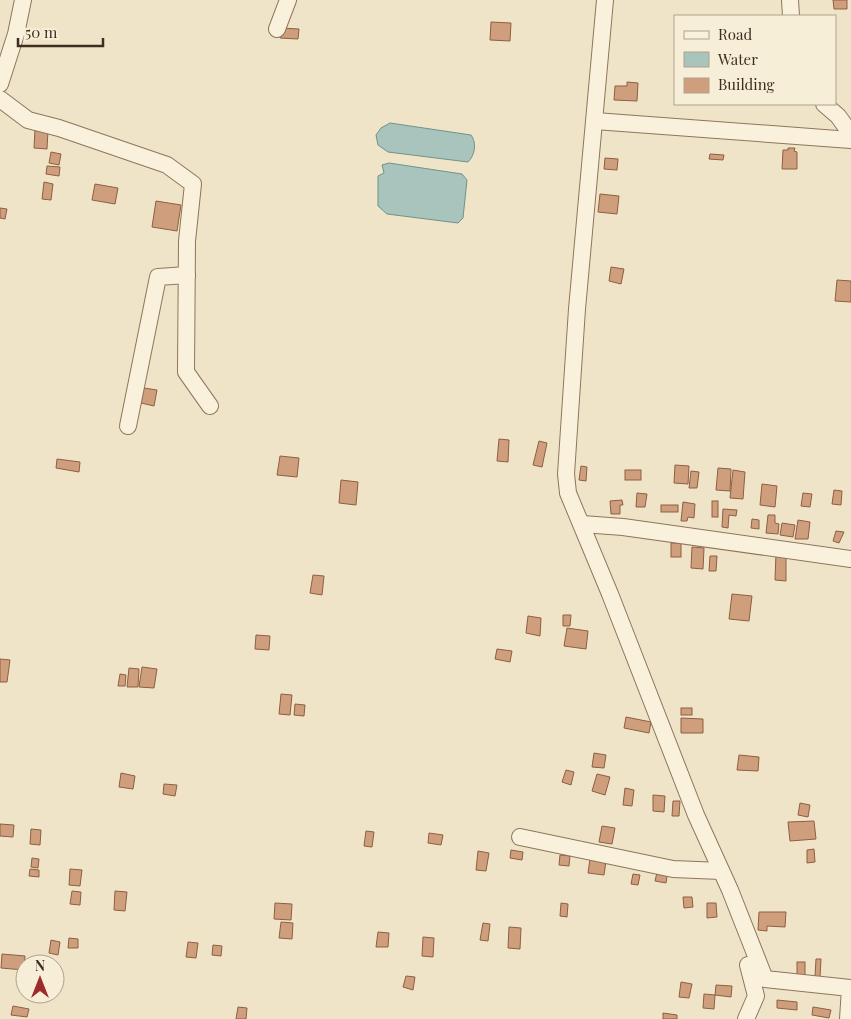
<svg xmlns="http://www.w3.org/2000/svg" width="851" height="1019" font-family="'Playfair Display',serif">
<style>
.water{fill:#a9c4bc;stroke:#6f938a}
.building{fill:#cf9f7d;stroke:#8d5f41}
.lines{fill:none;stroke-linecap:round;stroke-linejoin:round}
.minor-casing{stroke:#8d765c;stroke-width:18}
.minor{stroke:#faf1dc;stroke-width:16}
</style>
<rect width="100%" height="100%" fill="#f0e4c8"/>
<g class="water">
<path d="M390 123 471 135C477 143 475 155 468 162L388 152 378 145 376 135 381 128Z"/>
<polygon points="389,163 462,174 467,180 463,218 458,223 387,214 378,206 378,176 384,173 382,165"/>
</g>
<g class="building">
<polygon points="833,0 847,0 847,9 834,9"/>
<polygon points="491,22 511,23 510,41 490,40"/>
<polygon points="281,28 299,29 298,39 280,38"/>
<polygon points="627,82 638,83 637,101 614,100 615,86 627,86"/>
<polygon points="35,129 48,130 47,149 34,148"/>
<polygon points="788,148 795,148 794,151 797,152 797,169 782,169 783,150 788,150"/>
<polygon points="51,152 61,154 59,165 49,163"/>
<polygon points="710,154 724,155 723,160 709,159"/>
<polygon points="605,158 618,159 617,170 604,169"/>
<polygon points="47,166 60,167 59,176 46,174"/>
<polygon points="44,182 53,184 51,200 42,199"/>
<polygon points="95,184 118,188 115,204 92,200"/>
<polygon points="600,194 619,196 617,214 598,212"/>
<polygon points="156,201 181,205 177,231 152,227"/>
<polygon points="0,208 7,209 5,219 0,218"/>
<polygon points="611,267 624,269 621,284 609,281"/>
<polygon points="837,280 851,281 851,302 835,301"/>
<polygon points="144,388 157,390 154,406 141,403"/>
<polygon points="499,439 509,440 508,462 497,461"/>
<polygon points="539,441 547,443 542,467 533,465"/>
<polygon points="280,456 299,458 297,477 277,475"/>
<polygon points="57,459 80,462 79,472 56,468"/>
<polygon points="675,465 689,466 688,484 674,483"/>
<polygon points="581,466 587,467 586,481 579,480"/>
<polygon points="718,468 731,469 730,491 716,490"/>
<rect x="625" y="470" width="16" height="10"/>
<polygon points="733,470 745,472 743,499 730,498"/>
<polygon points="691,471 699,472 697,488 689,488"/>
<polygon points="341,480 358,482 356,505 339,503"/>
<polygon points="762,484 777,486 775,507 760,505"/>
<polygon points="834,490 842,491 841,505 832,504"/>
<polygon points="637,493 647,494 645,507 636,507"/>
<polygon points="803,493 812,494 810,507 801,506"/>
<polygon points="622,500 623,505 620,505 620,514 611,514 610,501"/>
<rect x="712" y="501" width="6" height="16"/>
<polygon points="683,502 695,504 694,518 688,517 687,521 681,521"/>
<rect x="661" y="505" width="17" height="7"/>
<polygon points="723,509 737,510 736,516 729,515 728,528 722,527"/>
<polygon points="768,515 775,515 775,523 779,524 778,534 766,533"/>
<polygon points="752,519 759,520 759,529 751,528"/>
<polygon points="798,520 810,522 808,539 795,539"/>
<polygon points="782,523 795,525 793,537 780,535"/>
<polygon points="836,531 844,532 839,543 833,541"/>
<rect x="671" y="543" width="10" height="14"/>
<polygon points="692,547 704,548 703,569 691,568"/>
<polygon points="776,553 786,557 786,581 775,580"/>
<polygon points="710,556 717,556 716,571 709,571"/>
<polygon points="313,575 324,576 322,595 310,593"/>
<polygon points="732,594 752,596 749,621 729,619"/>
<polygon points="563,615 571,615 570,626 563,626"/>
<polygon points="528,616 541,618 540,636 526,633"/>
<polygon points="567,628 588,631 586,649 564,646"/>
<polygon points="256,635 270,636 269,650 255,649"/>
<polygon points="497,649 512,651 510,662 495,659"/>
<polygon points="0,659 10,660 7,682 0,682"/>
<polygon points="142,667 157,669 154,688 139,687"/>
<polygon points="129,668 139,669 138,687 127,687"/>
<polygon points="120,674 126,675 125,686 118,686"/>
<polygon points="281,694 292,695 290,715 279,714"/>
<polygon points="295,704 305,705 304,716 294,715"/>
<rect x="681" y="708" width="11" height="7"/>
<polygon points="626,717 651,722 649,733 624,728"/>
<polygon points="681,718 703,719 703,733 681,733"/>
<polygon points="594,753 606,755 604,768 592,767"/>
<polygon points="739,755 759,757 758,771 737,770"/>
<polygon points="566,770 574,772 571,785 562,782"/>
<polygon points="121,773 135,776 133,789 119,787"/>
<polygon points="597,774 610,777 605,795 592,791"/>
<polygon points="164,784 177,785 175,796 163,794"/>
<polygon points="625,788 634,790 632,806 623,805"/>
<polygon points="653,795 665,796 664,812 653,811"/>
<polygon points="673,801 680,801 679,816 672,816"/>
<polygon points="800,803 810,805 808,817 798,815"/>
<polygon points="814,821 816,839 790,841 788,822"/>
<polygon points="0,824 14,825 13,837 0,836"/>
<polygon points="602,826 615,828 612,844 599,842"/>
<polygon points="31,829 41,830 40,845 30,844"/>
<polygon points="366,831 374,832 372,847 364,846"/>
<polygon points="429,833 443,835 441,845 428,843"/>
<polygon points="814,849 815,862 807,863 807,850"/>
<polygon points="511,850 523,852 522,860 510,858"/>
<polygon points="478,851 489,853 486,871 476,870"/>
<polygon points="560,855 570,856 569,866 559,865"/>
<polygon points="32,858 39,859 38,868 31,867"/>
<polygon points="590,859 606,861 604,875 588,873"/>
<polygon points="658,868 668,870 666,883 655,881"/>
<polygon points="30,869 39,870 39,877 29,876"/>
<polygon points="70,869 82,870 80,886 69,885"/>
<polygon points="633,874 640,875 638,885 631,884"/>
<polygon points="72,891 81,892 80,905 70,904"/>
<polygon points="115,891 127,892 125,911 114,910"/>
<polygon points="683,897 692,897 693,907 684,908"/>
<polygon points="275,903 292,904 291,920 274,919"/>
<polygon points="561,903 568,904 567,917 560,916"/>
<polygon points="707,903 716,903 717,917 707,918"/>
<polygon points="759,912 786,912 785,927 767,926 767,931 758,930"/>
<polygon points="281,922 293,923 292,939 279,938"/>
<polygon points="483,923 490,924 488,941 480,940"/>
<polygon points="509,927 521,928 520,949 508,948"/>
<polygon points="378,932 389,933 388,947 376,947"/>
<polygon points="423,937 434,938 433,957 422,956"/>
<polygon points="69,938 78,939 78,948 68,948"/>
<polygon points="51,940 60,942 58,955 49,953"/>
<polygon points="188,942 198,943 196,958 186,957"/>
<polygon points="213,945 222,946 221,956 212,955"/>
<polygon points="2,954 25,956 24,970 1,968"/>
<polygon points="816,959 821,959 820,977 815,977"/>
<rect x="797" y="962" width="8" height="13"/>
<polygon points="406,976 415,977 413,990 403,987"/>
<polygon points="681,982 692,984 689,998 679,997"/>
<polygon points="716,985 732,986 731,997 715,995"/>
<polygon points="704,994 715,995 714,1009 703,1008"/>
<polygon points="777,1000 797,1002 797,1010 777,1008"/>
<polygon points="13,1006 29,1009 27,1017 11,1015"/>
<polygon points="238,1007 247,1008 246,1019 236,1019"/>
<polygon points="813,1007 831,1010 829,1018 812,1015"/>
<polygon points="663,1013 677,1015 677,1019 663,1019"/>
</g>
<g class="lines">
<defs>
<g id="minor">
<polyline points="605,0 577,309 566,474 568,493 610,594 696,815 730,890 765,979 850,988 848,1019"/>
<polyline points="790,0 791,16"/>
<polyline points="277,29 288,0"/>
<polyline points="0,84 16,34 23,0"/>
<polyline points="0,99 28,120 59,128 167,165 193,184 187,241 186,372 210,406"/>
<polyline points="824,104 838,116 851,134"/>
<polyline points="595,121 851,140"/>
<polyline points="128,426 158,277 187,275"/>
<polyline points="582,524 623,527 851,559"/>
<polyline points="520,837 673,869 721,871"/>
<polyline points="746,1019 756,996 748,965"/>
</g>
</defs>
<use href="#minor" class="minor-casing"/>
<use href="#minor" class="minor"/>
</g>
<rect x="674" y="15" width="162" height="90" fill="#f7eed8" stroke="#ada18e"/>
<rect x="684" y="31" width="25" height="8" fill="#faf1dc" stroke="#ada18e"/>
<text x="718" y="40" font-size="15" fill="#3d2e20">Road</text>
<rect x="684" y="52" width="25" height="15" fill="#a9c4bc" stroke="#ada18e"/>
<text x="718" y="65" font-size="15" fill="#3d2e20">Water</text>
<rect x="684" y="78" width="25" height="15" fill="#cf9f7d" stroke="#ada18e"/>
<text x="718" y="90" font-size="15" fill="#3d2e20">Building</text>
<g transform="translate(40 979)"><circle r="24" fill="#f7eed8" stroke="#ada18e"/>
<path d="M0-4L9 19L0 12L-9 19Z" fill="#9e2a2b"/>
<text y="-8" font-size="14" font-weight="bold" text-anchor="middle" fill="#3d2e20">N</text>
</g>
<path d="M18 38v8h85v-8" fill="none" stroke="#3d2e20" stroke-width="2.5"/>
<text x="25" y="38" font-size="15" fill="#3d2e20" stroke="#f7eed8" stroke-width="4" paint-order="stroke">50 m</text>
</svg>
